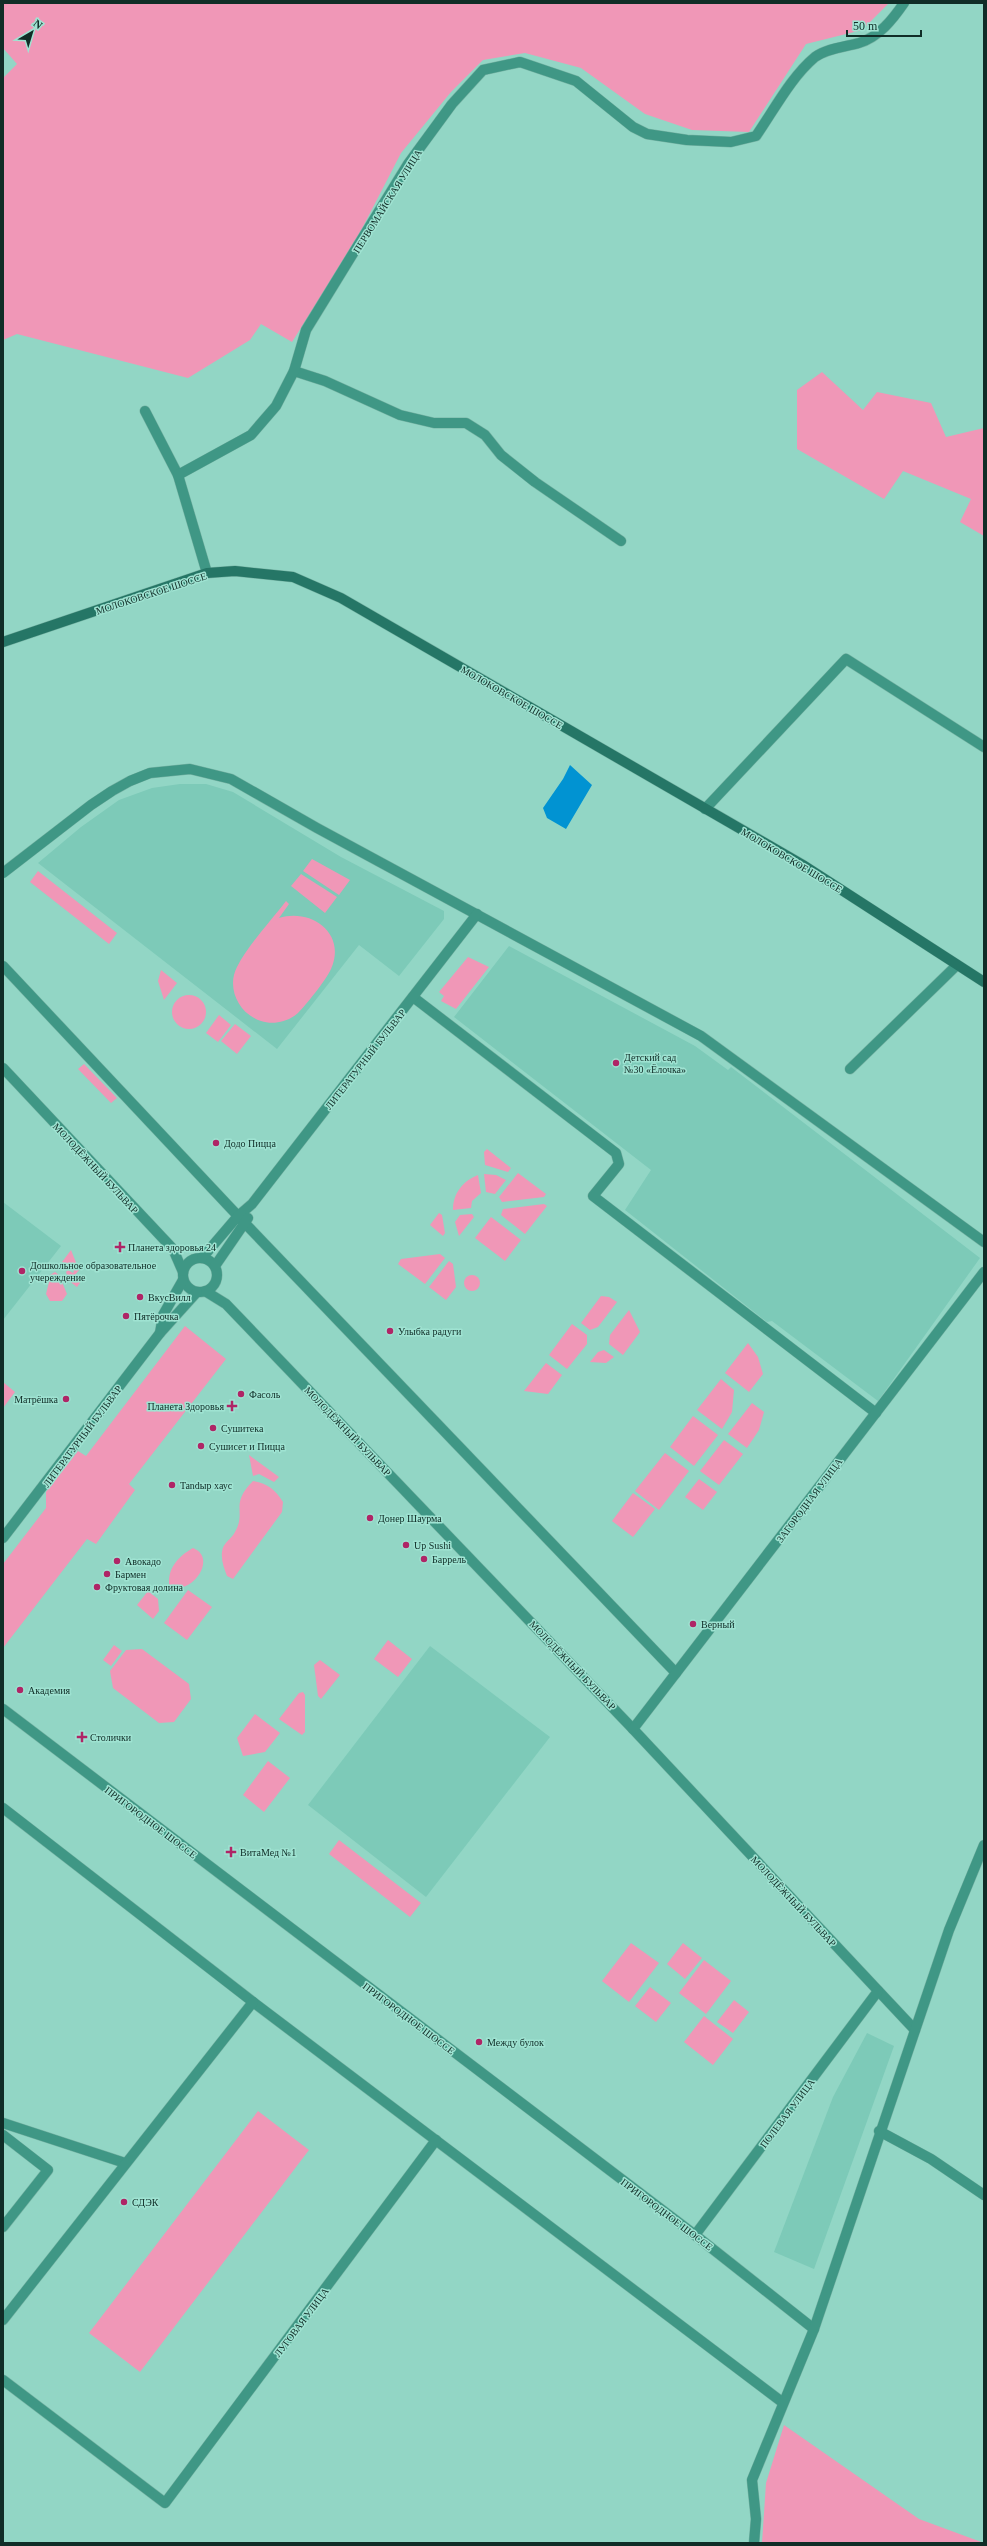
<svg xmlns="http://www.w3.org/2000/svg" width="987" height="2546" font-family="'Times New Roman',serif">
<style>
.built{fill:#7dcab8}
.green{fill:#f097b7}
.water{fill:#0193d2}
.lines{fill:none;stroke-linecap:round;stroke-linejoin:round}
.street-casing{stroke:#78b4a5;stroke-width:11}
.secondary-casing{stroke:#78b4a5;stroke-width:11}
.street{stroke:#3f9785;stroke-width:10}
.secondary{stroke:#257666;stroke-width:10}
.poi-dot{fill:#af2566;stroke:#9fe3d2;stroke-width:1.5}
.labels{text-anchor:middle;stroke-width:3;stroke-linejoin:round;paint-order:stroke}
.street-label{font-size:10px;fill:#102d27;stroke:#9fe3d2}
.poi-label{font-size:10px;fill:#102d27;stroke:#9fe3d2;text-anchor:start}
</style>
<rect width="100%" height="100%" fill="#92d6c5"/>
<g class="built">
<polygon points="180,784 206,784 233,792 341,857 444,911 444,919 399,976 359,945 277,1049 38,863 81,827 119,800 152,788"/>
<polygon points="509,946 695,1046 728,1070 731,1067 980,1258 878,1401 772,1321 767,1322 625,1210 651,1170 454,1017"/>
<polygon points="3,1202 61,1246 3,1320"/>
<polygon points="430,1646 550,1737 426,1897 308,1805"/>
<polygon points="867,2033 894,2046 814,2269 774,2252 833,2097"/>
</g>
<g class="green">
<polygon points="3,3 889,3 862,30 806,44 749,132 692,130 645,114 581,68 525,53 483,60 451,92 401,153 354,244 292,342 261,324 250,340 188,378 17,334 3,340 3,78 17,64 3,48"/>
<polygon points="822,372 863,410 877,392 931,403 946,437 984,428 984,536 960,522 971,499 903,471 884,499 797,449 797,390"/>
<polygon points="312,859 350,880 339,895 303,871"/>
<polygon points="38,871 117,933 109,944 30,882"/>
<polygon points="301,874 337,897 325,913 291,886"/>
<path d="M286 901 289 904 279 918C311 908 347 933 331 969 326 980 306 1005 298 1013 288 1022 273 1025 261 1021 239 1014 226 988 237 967 248 945 271 921 286 901Z"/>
<polygon points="468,957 489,967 456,1009 441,1001 444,996 439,992"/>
<polygon points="161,970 177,983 164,1000 158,981"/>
<circle cx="189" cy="1012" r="17"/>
<polygon points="219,1015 231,1025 218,1042 206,1033"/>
<polygon points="235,1024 251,1036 237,1054 221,1041"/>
<polygon points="84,1064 117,1098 111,1103 78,1069"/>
<polygon points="487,1149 511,1168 508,1172 485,1165 484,1152"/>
<polygon points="518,1173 546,1194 544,1197 502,1202 499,1197"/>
<polygon points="484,1174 496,1175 506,1180 495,1194 486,1192"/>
<path d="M478 1175 481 1193 472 1201 471 1208 453 1210C453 1193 463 1181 478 1175Z"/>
<polygon points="544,1204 547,1206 525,1234 501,1215 503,1209"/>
<polygon points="439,1213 442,1215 445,1233 443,1236 430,1225"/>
<polygon points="472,1214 474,1217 459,1236 455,1222 460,1215"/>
<polygon points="491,1217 521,1240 505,1261 475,1238"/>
<polygon points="71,1250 79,1270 75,1275 82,1280 77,1287 69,1281 66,1272 68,1270 73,1273 74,1271 62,1262"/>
<polygon points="440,1254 445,1258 425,1284 398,1264 401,1259"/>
<polygon points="449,1261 453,1264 456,1287 446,1300 429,1287"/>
<polygon points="55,1272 59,1275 67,1294 62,1301 50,1301 46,1294 49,1282 48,1276"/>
<circle cx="472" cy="1283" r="8"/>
<polygon points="601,1296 609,1297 617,1302 598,1327 590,1330 581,1323"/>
<polygon points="629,1310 640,1332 623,1355 609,1344 610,1335"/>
<polygon points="572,1324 587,1335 587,1344 567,1369 549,1355"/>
<polygon points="185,1326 226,1359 129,1484 135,1490 96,1544 87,1539 3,1648 3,1564 46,1508 46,1492 78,1451 86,1456"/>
<polygon points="748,1343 758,1357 763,1374 749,1392 725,1373"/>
<polygon points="604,1350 614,1357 606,1363 590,1362 598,1352"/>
<polygon points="546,1363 562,1375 548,1394 524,1391"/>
<polygon points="721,1379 734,1390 732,1412 722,1429 697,1410"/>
<polygon points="3,1382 15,1392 3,1408"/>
<polygon points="752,1403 764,1412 759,1430 747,1448 728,1434"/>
<polygon points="693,1416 718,1435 694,1466 670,1447"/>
<polygon points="724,1440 743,1454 719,1485 700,1471"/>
<polygon points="665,1453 689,1471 659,1510 635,1491"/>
<polygon points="249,1455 279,1477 274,1482 259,1474 253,1476"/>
<polygon points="699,1479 717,1492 703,1510 685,1497"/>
<path d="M253 1481C267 1483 276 1490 283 1502L282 1512 233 1579 227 1576C224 1568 221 1560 222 1552 223 1542 231 1540 235 1532 247 1511 229 1505 253 1481Z"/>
<polygon points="633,1493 655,1509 633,1537 612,1521"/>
<path d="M193 1548C220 1559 187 1600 169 1584 168 1567 179 1556 193 1548Z"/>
<polygon points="188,1590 212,1607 187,1640 164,1623"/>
<polygon points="148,1591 158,1599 159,1611 153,1619 137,1605"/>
<polygon points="388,1640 412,1659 398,1677 374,1659"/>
<polygon points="114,1645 122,1651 111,1666 103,1660"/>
<polygon points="142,1649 189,1684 191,1699 174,1722 159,1723 113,1688 110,1671 126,1650"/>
<polygon points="320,1660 340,1675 321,1699 318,1696 314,1665"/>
<polygon points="303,1692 305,1695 305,1732 302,1735 279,1719 299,1693"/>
<polygon points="255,1714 280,1733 265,1752 243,1756 237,1738"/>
<polygon points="268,1761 290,1778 264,1812 243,1795"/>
<polygon points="339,1840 421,1903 410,1917 329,1854"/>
<polygon points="631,1943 659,1963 629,2002 602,1981"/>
<polygon points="683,1943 702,1958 685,1979 667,1964"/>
<polygon points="704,1960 731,1981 706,2014 679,1993"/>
<polygon points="650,1987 671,2003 656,2022 635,2006"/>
<polygon points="734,2000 749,2012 733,2033 717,2022"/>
<polygon points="704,2016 733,2039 713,2065 684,2042"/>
<polygon points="258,2111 309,2150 140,2372 89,2333"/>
<polygon points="784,2425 919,2519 984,2543 762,2543 766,2483"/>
</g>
<polygon class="water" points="570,765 592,785 566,829 547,818 543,808 563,779"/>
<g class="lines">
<defs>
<g id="street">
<polyline points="294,371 325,381 400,415 434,423 466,423 485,435 501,455 535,482 621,541"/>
<polyline points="145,411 178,475 207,573"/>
<path d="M178 475 251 435 276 406 294 371 306 330 408 164 452 104 483 70 520 62 576 81 633 127 647 134 687 140 731 142 756 136C774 110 791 77 815 57 827 48 845 47 859 43 879 37 893 19 904 3"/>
<polyline points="705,809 846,659 984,747"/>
<polyline points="3,873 91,805 112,791 130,781 150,773 190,769 231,779 317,828 701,1036 984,1242"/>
<polyline points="3,966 238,1216 676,1673"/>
<polyline points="413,997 616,1153 619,1164 593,1196 876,1413"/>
<polyline points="3,1068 173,1249 183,1272"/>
<polyline points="850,1069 957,965"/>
<circle cx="200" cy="1275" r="17"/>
<polyline points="202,1258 238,1216 252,1204 477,914"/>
<polyline points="215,1266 248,1218"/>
<polyline points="205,1291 226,1304 633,1729 915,2030"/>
<polyline points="160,1333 163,1315 183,1280"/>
<polyline points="3,1538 160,1333 197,1292"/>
<polyline points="3,1709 695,2235 814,2329"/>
<polyline points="633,1729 984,1272"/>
<polyline points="3,1808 253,2002 782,2402"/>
<polyline points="3,2123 125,2163"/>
<polyline points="879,2131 931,2159 984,2195"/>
<polyline points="3,2135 48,2170 3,2227"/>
<polyline points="695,2235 878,1991"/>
<polyline points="3,2320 253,2002"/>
<polyline points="3,2380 165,2503 436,2140"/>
<polyline points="754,2543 756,2519 752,2480 814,2329 949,1930 984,1845"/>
</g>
<polyline id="secondary" points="3,642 207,573 235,571 293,577 341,598 803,865 984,982"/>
</defs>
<use href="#street" class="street-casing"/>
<use href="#secondary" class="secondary-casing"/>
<use href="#street" class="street"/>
<use href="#secondary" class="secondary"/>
</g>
<g class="poi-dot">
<circle cx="616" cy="1063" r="4"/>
<circle cx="216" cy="1143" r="4"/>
<path d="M118 1241h4v4h4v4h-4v4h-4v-4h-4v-4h4z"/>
<circle cx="22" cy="1271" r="4"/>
<circle cx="140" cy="1297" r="4"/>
<circle cx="126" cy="1316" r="4"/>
<circle cx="390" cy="1331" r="4"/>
<circle cx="241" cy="1394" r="4"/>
<circle cx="66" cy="1399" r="4"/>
<path d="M230 1400h4v4h4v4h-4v4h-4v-4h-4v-4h4z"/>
<circle cx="213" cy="1428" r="4"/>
<circle cx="201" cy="1446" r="4"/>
<circle cx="172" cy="1485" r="4"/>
<circle cx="370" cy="1518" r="4"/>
<circle cx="406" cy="1545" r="4"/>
<circle cx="424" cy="1559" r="4"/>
<circle cx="117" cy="1561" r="4"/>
<circle cx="107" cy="1574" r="4"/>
<circle cx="97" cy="1587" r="4"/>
<circle cx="693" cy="1624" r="4"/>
<circle cx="20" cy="1690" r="4"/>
<path d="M80 1731h4v4h4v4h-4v4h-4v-4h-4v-4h4z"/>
<path d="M229 1846h4v4h4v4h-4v4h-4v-4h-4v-4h4z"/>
<circle cx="479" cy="2042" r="4"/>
<circle cx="124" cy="2202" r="4"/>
</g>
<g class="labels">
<g class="street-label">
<text transform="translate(387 201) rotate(-58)" y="4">ПЕРВОМАЙСКАЯ УЛИЦА</text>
<text transform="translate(151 593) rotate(-18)" y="4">МОЛОКОВСКОЕ ШОССЕ</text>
<text transform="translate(512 697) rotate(30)" y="4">МОЛОКОВСКОЕ ШОССЕ</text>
<text transform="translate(792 860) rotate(31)" y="4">МОЛОКОВСКОЕ ШОССЕ</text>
<text transform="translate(365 1059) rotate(-52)" y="4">ЛИТЕРАТУРНЫЙ БУЛЬВАР</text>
<text transform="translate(96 1168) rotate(47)" y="4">МОЛОДЁЖНЫЙ БУЛЬВАР</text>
<text transform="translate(348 1431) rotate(46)" y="4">МОЛОДЁЖНЫЙ БУЛЬВАР</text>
<text transform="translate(82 1436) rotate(-53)" y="4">ЛИТЕРАТУРНЫЙ БУЛЬВАР</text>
<text transform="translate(809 1500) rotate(-53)" y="4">ЗАГОРОДНАЯ УЛИЦА</text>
<text transform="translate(573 1665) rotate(46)" y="4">МОЛОДЁЖНЫЙ БУЛЬВАР</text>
<text transform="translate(151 1822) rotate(37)" y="4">ПРИГОРОДНОЕ ШОССЕ</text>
<text transform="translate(794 1901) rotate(47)" y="4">МОЛОДЁЖНЫЙ БУЛЬВАР</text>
<text transform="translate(409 2018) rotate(37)" y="4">ПРИГОРОДНОЕ ШОССЕ</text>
<text transform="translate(787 2113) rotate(-53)" y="4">ПОЛЕВАЯ УЛИЦА</text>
<text transform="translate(667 2214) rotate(37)" y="4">ПРИГОРОДНОЕ ШОССЕ</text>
<text transform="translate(301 2322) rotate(-53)" y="4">ЛУГОВАЯ УЛИЦА</text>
</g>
<g class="poi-label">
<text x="624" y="1061">Детский сад<tspan x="624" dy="12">№30 «Ёлочка»</tspan></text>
<text x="224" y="1147">Додо Пицца</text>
<text x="128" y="1251">Планета здоровья 24</text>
<text x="30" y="1269">Дошкольное образовательное<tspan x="30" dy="12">учереждение</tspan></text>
<text x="148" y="1301">ВкусВилл</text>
<text x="134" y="1320">Пятёрочка</text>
<text x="398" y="1335">Улыбка радуги</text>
<text x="249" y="1398">Фасоль</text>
<text x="58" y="1403" text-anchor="end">Матрёшка</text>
<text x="224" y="1410" text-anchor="end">Планета Здоровья</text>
<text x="221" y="1432">Сушитека</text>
<text x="209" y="1450">Сушисет и Пицца</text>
<text x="180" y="1489">Tandыр хаус</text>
<text x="378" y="1522">Донер Шаурма</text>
<text x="414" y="1549">Up Sushi</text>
<text x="432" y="1563">Баррель</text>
<text x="125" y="1565">Авокадо</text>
<text x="115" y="1578">Бармен</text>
<text x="105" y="1591">Фруктовая долина</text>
<text x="701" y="1628">Верный</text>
<text x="28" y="1694">Академия</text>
<text x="90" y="1741">Столички</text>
<text x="240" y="1856">ВитаМед №1</text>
<text x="487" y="2046">Между булок</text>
<text x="132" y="2206">СДЭК</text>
</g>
</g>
<rect width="987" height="2546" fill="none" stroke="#102d27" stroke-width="8"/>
<g transform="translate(32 32) rotate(38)" stroke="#9fe3d2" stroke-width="3" paint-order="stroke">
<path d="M0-3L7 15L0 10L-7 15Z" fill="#102d27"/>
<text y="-6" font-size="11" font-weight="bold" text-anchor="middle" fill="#102d27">N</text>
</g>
<path d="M847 30v6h74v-6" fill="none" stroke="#102d27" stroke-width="2"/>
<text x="853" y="30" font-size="12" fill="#102d27" stroke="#9fe3d2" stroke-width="3" paint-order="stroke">50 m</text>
</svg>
